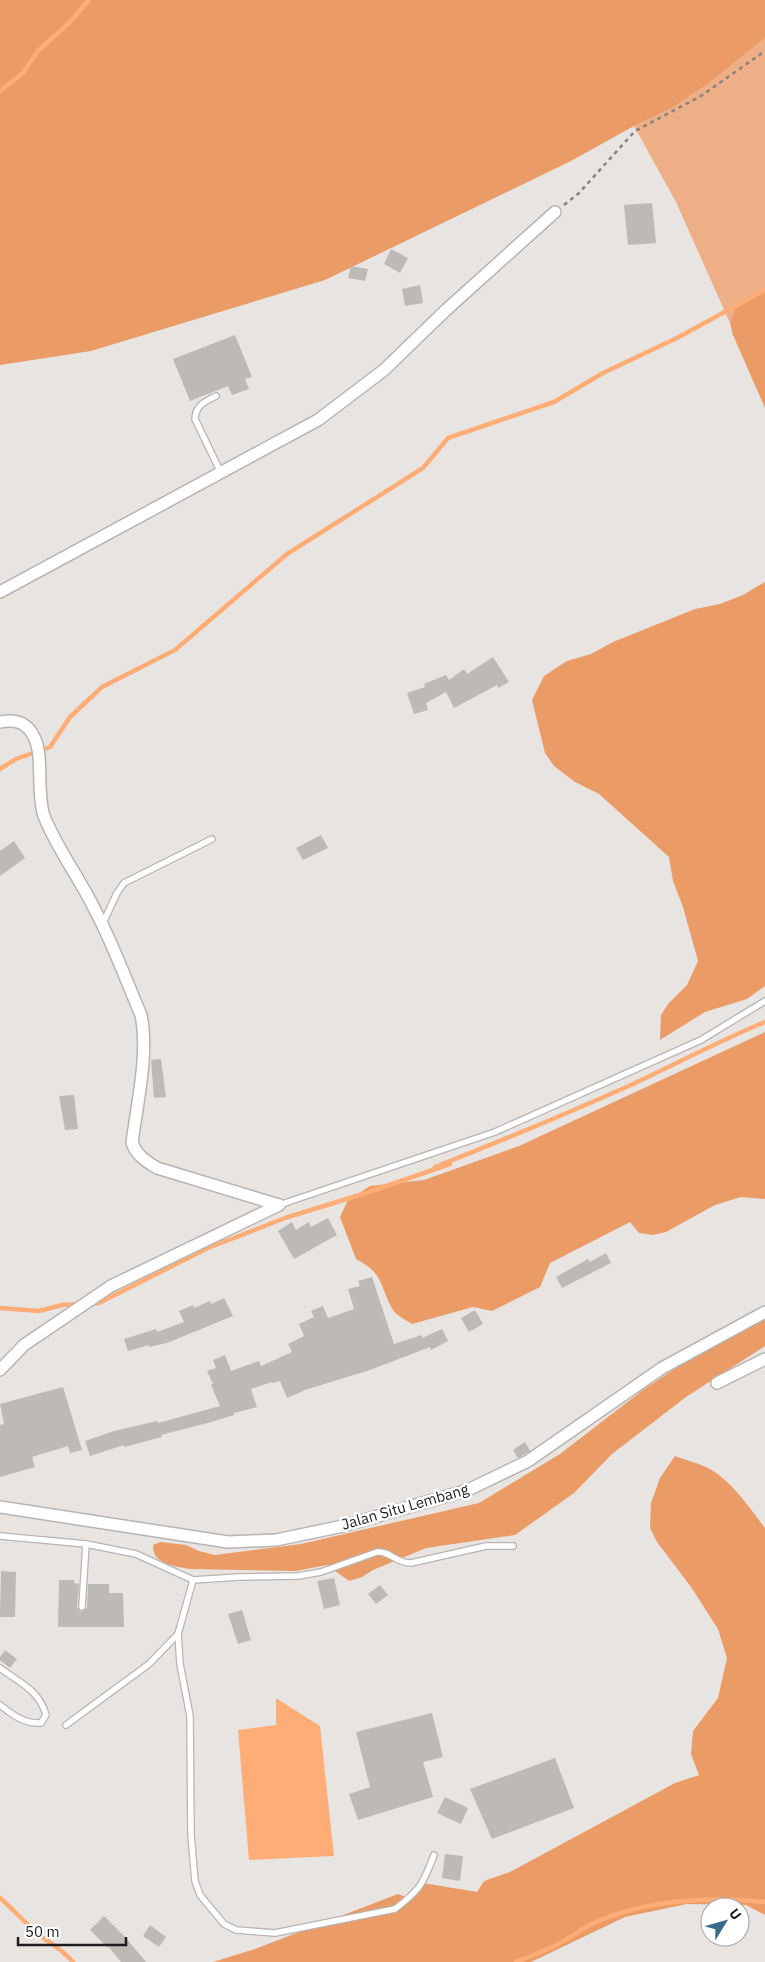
<svg xmlns="http://www.w3.org/2000/svg" width="765" height="1962" font-family="'IBM Plex Sans',sans-serif">
<style>
.green{fill:#eeaf86}
.forest{fill:#eb9b65}
.water{fill:#fead76}
.lines{fill:none;stroke-linecap:round;stroke-linejoin:round}
.stream{stroke:#fead76;stroke-width:4.5}
.building{fill:#bdb9b7}
.service-casing{stroke:#b8b4b2;stroke-width:8}
.minor-casing{stroke:#b8b4b2;stroke-width:14}
.path{stroke:#878483;stroke-width:2.5;stroke-dasharray:4 4;stroke-linecap:butt}
.service{stroke:#fff;stroke-width:5.5}
.minor{stroke:#fff;stroke-width:11}
.labels{text-anchor:middle;stroke-width:5;stroke-linejoin:round;paint-order:stroke}
.street-label{font-size:15px;fill:#1e1c1c;stroke:#fff}
</style>
<rect width="100%" height="100%" fill="#e8e4e2"/>
<polygon class="green" points="765,38 765,290 735,309 730,323 676,202 634,126 672,108 708,84"/>
<g class="forest">
<polygon points="0,0 765,0 765,38 708,84 672,108 634,126 569,162 325,280 91,351 0,365"/>
<polygon points="765,290 765,408 733,335 730,323 735,309"/>
<polygon points="765,582 765,986 747,999 705,1012 660,1040 661,1015 668,1004 687,985 698,961 683,907 673,881 669,857 599,794 575,782 554,766 545,753 532,700 544,676 567,661 591,654 613,642 695,609 720,604 743,595"/>
<path d="M765 1032V1199L741 1197 715 1205 666 1232 653 1235 639 1233 630 1222 550 1263 540 1287 492 1311 473 1307 412 1324C406 1320 397 1316 393 1310 379 1286 385 1274 356 1259L340 1217 348 1200 370 1186 424 1180 519 1146Z"/>
<path d="M765 1317V1346L686 1397 612 1454 574 1493 515 1535 426 1548 373 1570 362 1577 349 1581 327 1565 296 1571 190 1569C174 1566 152 1564 153 1545L160 1542 186 1545 199 1551 215 1555 301 1544 479 1503 560 1454 643 1390 685 1362Z"/>
<path d="M675 1456C685 1460 698 1463 708 1468 732 1481 749 1507 765 1528V1915L746 1905 687 1904 625 1917 531 1962H213L255 1949 398 1894 409 1898 423 1883 477 1892 484 1881 510 1872 675 1783 699 1775 691 1754 693 1731 718 1698 727 1658 718 1629 691 1587 657 1542 650 1528 651 1503 660 1478Z"/>
</g>
<polygon class="water" points="276,1698 320,1726 334,1856 249,1860 238,1730 276,1725"/>
<g class="lines">
<g class="stream">
<polyline points="0,91 23,73 38,51 70,22 89,0"/>
<polyline points="0,769 16,759 50,747 70,717 102,687 175,650 287,554 423,468 448,438 554,402 603,373 677,338 765,290"/>
<path d="M90 1303H99L208 1248 285 1218 366 1193 450 1164 435 1167C501 1141 566 1114 631 1085 676 1064 719 1041 765 1022"/>
<polyline points="0,1308 39,1311 62,1305 80,1304"/>
<path d="M0 1898C13 1909 24 1922 37 1933 50 1944 61 1948 73 1962"/>
<path d="M516 1962C528 1957 540 1953 552 1947 566 1941 578 1931 592 1924 642 1900 710 1896 765 1902"/>
</g>
</g>
<g class="building">
<polygon points="652,203 656,243 628,245 624,205"/>
<polygon points="391,249 408,258 400,273 384,264"/>
<polygon points="351,266 368,269 365,281 348,278"/>
<polygon points="420,285 423,303 405,306 402,289"/>
<polygon points="235,335 252,377 245,379 249,389 232,395 228,386 190,401 173,359"/>
<polygon points="493,657 509,682 498,688 497,685 454,708 446,692 426,703 428,710 414,714 407,693 425,687 424,684 446,675 449,680 464,669 467,674"/>
<polygon points="321,835 328,848 303,860 296,848"/>
<polygon points="14,841 25,858 0,876 0,851"/>
<polygon points="161,1059 166,1097 154,1098 151,1060"/>
<polygon points="74,1095 78,1129 65,1130 59,1096"/>
<polygon points="328,1218 337,1235 294,1259 278,1231 292,1222 296,1230 309,1222 311,1227"/>
<polygon points="606,1253 611,1263 562,1288 556,1277 588,1259 590,1262"/>
<polygon points="372,1277 394,1344 422,1335 422,1338 442,1329 448,1341 431,1350 430,1347 370,1370 305,1390 287,1398 280,1381 272,1383 272,1382 251,1389 257,1407 234,1413 234,1415 215,1421 161,1435 162,1437 124,1447 124,1445 90,1456 85,1441 114,1431 157,1421 158,1423 220,1406 211,1385 213,1384 207,1371 216,1368 213,1360 225,1355 231,1371 259,1361 261,1366 292,1352 288,1344 304,1336 299,1324 314,1317 311,1311 323,1306 328,1318 354,1309 348,1289 360,1286 358,1281"/>
<polygon points="224,1298 233,1316 167,1343 149,1347 149,1345 128,1351 124,1339 156,1329 157,1332 184,1322 179,1311 193,1305 194,1308 210,1301 211,1304"/>
<polygon points="475,1310 483,1324 469,1332 461,1318"/>
<polygon points="63,1387 82,1450 70,1453 68,1446 32,1457 35,1467 0,1477 0,1425 4,1424 0,1404"/>
<polygon points="525,1442 530,1451 518,1458 513,1450"/>
<polygon points="1,1571 16,1572 15,1617 0,1617"/>
<polygon points="334,1578 340,1605 324,1609 317,1581"/>
<polygon points="59,1580 74,1580 74,1583 79,1584 77,1607 81,1612 87,1608 88,1584 109,1584 109,1593 123,1593 124,1627 58,1627"/>
<polygon points="380,1585 388,1595 376,1604 368,1594"/>
<polygon points="242,1610 251,1640 238,1644 228,1614"/>
<polygon points="5,1650 17,1659 10,1668 0,1660 0,1657"/>
<polygon points="432,1713 443,1757 423,1762 433,1797 358,1820 349,1794 370,1787 356,1732"/>
<polygon points="555,1758 574,1808 492,1839 470,1789"/>
<polygon points="445,1797 468,1808 461,1824 437,1813"/>
<polygon points="445,1854 463,1856 460,1881 442,1878"/>
<polygon points="104,1916 125,1937 146,1962 121,1962 109,1947 108,1948 90,1930"/>
<polygon points="150,1925 166,1937 159,1947 143,1936"/>
</g>
<g class="lines">
<defs>
<g id="service">
<path d="M216 396C204 402 196 405 195 419L221 473"/>
<polyline points="103,923 117,893 124,883 212,839"/>
<polyline points="279,1205 495,1132 701,1040 765,1001"/>
<path d="M0 1536 86 1544 136 1554 193 1580 178 1634 180 1664 190 1716 191 1835 195 1881 200 1895 224 1924 236 1930 275 1933 395 1909C420 1890 423 1884 434 1855"/>
<path d="M193 1580 239 1577 298 1576 321 1572 377 1552C391 1551 395 1563 411 1563L486 1546H513"/>
<polyline points="82,1607 86,1544"/>
<path d="M0 1668C20 1683 39 1690 46 1715L41 1723C24 1724 13 1715 0 1705"/>
<polyline points="66,1725 149,1664 178,1634"/>
</g>
<g id="minor">
<polyline points="0,592 318,420 384,370 446,310 555,212"/>
<path d="M0 722C15 719 27 722 34 737 44 755 36 793 44 816 56 847 80 879 95 910 113 944 126 980 141 1015 149 1054 137 1103 132 1143 137 1156 146 1161 157 1168L279 1205"/>
<polyline points="0,1370 24,1345 111,1286 279,1205"/>
<polyline points="717,1383 765,1359"/>
<polyline points="0,1507 228,1542 276,1540 343,1526 468,1490 528,1461 662,1368 765,1312"/>
</g>
</defs>
<use href="#service" class="service-casing"/>
<use href="#minor" class="minor-casing"/>
<polyline class="path" points="564,205 579,193 635,131 701,96 765,51"/>
<use href="#service" class="service"/>
<use href="#minor" class="minor"/>
</g>
<g class="labels">
<g class="street-label">
<text transform="translate(405 1507) rotate(-16)" y="5">Jalan Situ Lembang</text>
</g>
</g>
<g transform="translate(725 1922) rotate(53)"><circle r="24" fill="#ffffff" stroke="#a5a4a4"/>
<path d="M0-4L9 19L0 12L-9 19Z" fill="#376b88"/>
<text y="-8" font-size="14" font-weight="bold" text-anchor="middle" fill="#1e1c1c">U</text>
</g>
<path d="M18 1937v8h108v-8" fill="none" stroke="#1e1c1c" stroke-width="2.5"/>
<text x="25" y="1937" font-size="15" fill="#1e1c1c" stroke="#ffffff" stroke-width="4" paint-order="stroke">50 m</text>
</svg>
